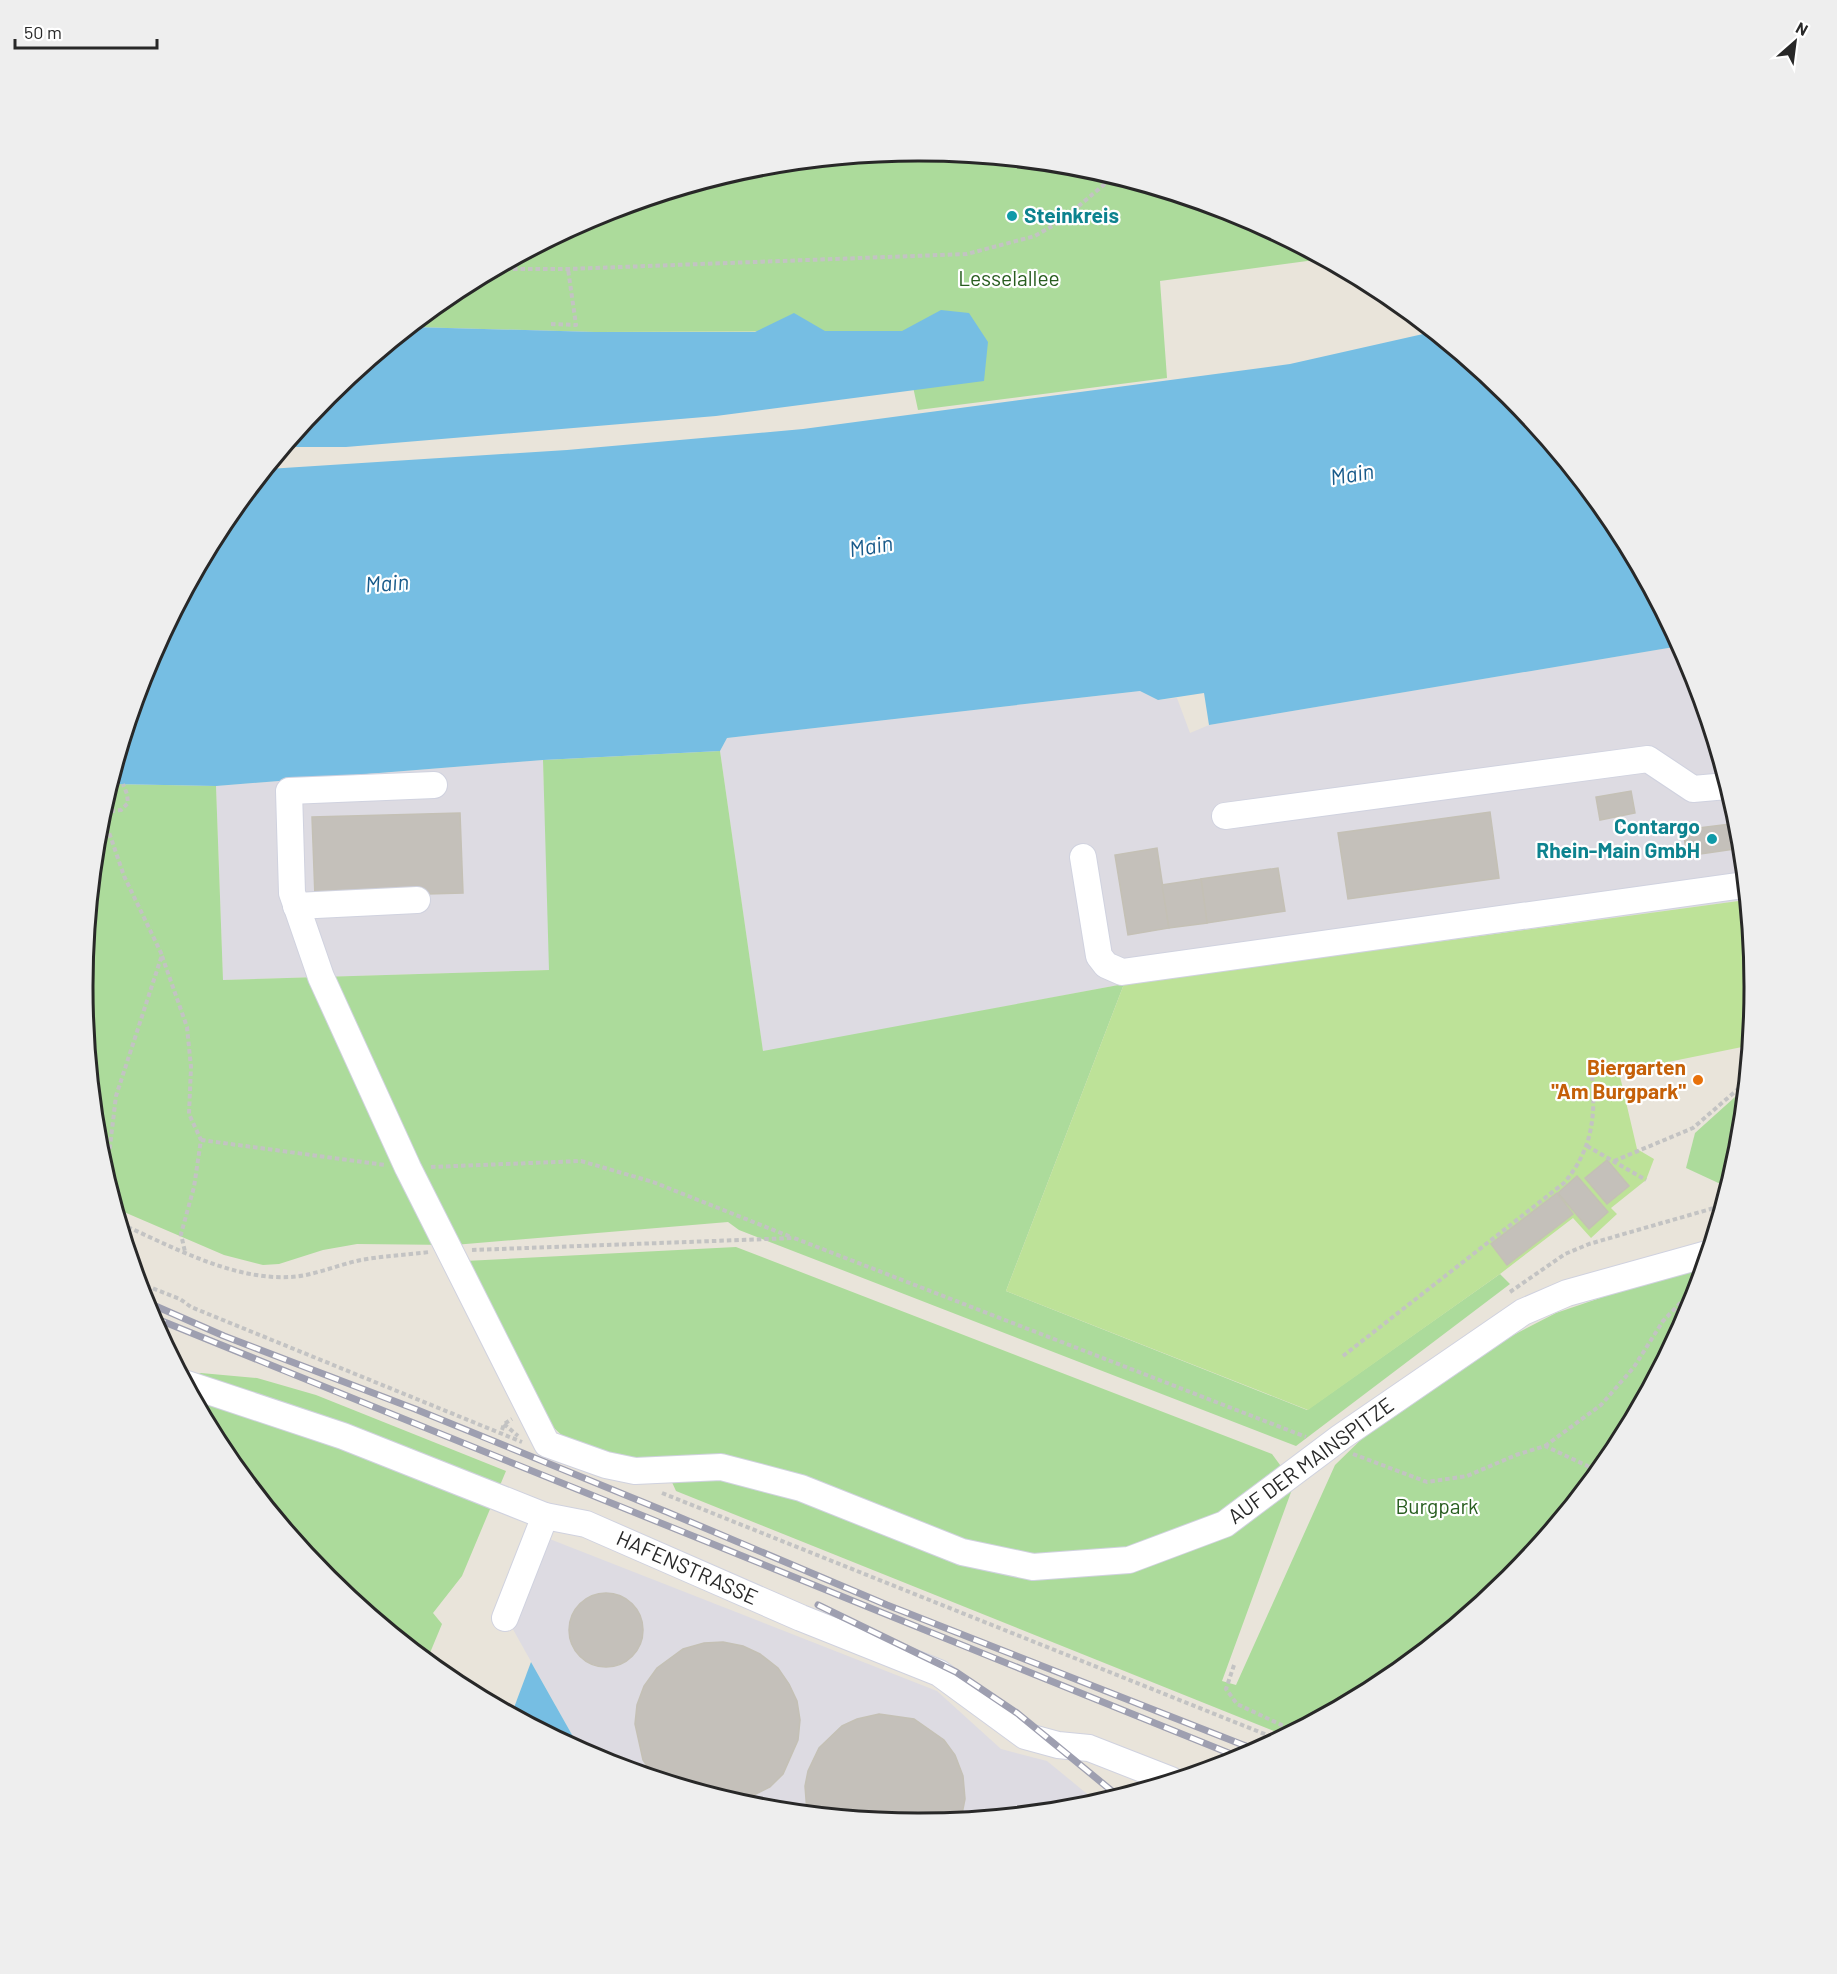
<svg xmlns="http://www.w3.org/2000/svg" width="1837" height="1974" font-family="Barlow,sans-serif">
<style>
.industrial{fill:#dddbe2}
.green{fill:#acdb9b}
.pitch{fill:#bde298}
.water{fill:#76bee3}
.building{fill:#c4c0ba;stroke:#c4c0b5;stroke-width:1.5}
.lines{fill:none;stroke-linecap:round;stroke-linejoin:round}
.minor-casing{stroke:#d0d2df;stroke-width:28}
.path{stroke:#c3c3c3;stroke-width:4;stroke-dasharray:4.5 3;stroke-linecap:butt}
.minor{stroke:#fff;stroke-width:26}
.rail-casing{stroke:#9e9fb0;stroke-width:7}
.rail{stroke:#fff;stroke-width:4.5;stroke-dasharray:14;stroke-linecap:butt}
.culture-dot{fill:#0f9aa8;stroke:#fff;stroke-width:2}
.food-dot{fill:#e8710a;stroke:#fff;stroke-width:2}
.labels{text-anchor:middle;stroke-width:4.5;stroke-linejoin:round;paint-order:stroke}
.culture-label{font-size:21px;font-weight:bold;fill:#0d838f;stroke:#fff;text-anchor:start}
.park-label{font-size:21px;fill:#285d1f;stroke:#fff}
.food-label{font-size:21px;font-weight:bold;fill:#c56008;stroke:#fff;text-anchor:end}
.street-label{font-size:21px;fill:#282828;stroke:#fff}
.water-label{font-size:22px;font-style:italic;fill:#195b8b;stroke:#fff}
.rim{fill:none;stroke:#282828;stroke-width:3}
</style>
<rect width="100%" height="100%" fill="#e9e4da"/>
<g class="industrial">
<polygon points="1680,646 1691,667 1738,824 1746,900 1124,984 763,1052 720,751 727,738 1140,691 1158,700 1177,698 1190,733 1209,725"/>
<polygon points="543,760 550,970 223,980 216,786"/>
<polygon points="542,1536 937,1691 1001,1749 1047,1761 1097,1802 1081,1807 918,1823 755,1807 598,1759 580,1749 510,1624"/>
</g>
<g class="green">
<polygon points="919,151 1082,167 1239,215 1322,259 1160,281 1167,378 918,410 901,331 595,332 412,327 454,292 599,215 756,167"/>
<polygon points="720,751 763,1051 1124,984 1006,1291 1307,1410 1500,1274 1510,1284 1296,1446 739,1230 728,1222 454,1245 357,1244 323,1250 279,1264 263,1265 224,1255 117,1209 99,1150 83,987 99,824 111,784 216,786 223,980 549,970 543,760"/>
<polygon points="1745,1088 1738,1150 1727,1187 1686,1168 1695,1133"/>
<polygon points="736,1247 1272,1454 1294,1484 1222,1681 1236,1685 1335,1465 1376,1425 1477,1354 1556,1313 1650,1281 1702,1269 1691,1307 1613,1452 1509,1578 1383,1682 1284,1735 676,1491 671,1480 574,1447 552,1426 465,1261"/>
<polygon points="201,1373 257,1378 316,1395 506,1471 462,1576 433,1613 442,1624 427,1660 327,1578 223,1451 184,1378"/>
</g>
<polygon class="pitch" points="1746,900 1754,987 1747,1063 1742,1047 1619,1072 1637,1149 1654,1159 1646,1180 1611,1208 1617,1214 1591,1238 1573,1218 1500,1274 1308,1410 1006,1291 1124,984"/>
<g class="water">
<polygon points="941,310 969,313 988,342 984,381 716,416 346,447 285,447 328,396 412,327 595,332 755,332 794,313 825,331 902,331"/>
<polygon points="1432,332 1510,396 1614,523 1680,646 1209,725 1204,693 1158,700 1140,691 727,738 720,751 543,760 216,786 111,784 146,667 224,522 268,469 567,450 803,429 1290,364"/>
<polygon points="531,1662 580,1749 512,1713"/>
</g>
<g class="building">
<polygon points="1631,791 1635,813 1600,820 1596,797"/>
<polygon points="1490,812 1499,878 1348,899 1338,833"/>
<polygon points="460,813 463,893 315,897 312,817"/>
<polygon points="1738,823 1741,848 1687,856 1683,830"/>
<polygon points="1157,848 1169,928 1128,935 1115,855"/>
<polygon points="1278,868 1285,911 1207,923 1201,879"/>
<polygon points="1201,879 1207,923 1169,928 1162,885"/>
<polygon points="1607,1160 1629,1186 1607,1204 1585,1178"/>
<polygon points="1577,1176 1608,1212 1589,1229 1558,1193"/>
<polygon points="1557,1193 1573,1214 1507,1265 1491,1244"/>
<circle cx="606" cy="1630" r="37"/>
<polygon points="723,1642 743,1646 760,1654 778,1668 789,1684 797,1701 800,1720 798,1740 783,1774 770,1787 740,1802 654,1776 643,1760 635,1724 637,1705 644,1686 657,1668 683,1649 704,1643"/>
<polygon points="879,1714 914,1719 944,1740 955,1755 963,1776 965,1799 961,1819 918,1823 807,1812 805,1786 808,1771 819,1748 842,1726 857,1719"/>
</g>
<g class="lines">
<defs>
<g id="minor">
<polyline points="434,785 289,791 292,893 321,977 408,1168 547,1444 606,1465 635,1471 721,1467 801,1488 962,1552 1033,1567 1129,1560 1225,1524 1341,1437 1523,1312 1567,1293 1707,1254"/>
<polyline points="1225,816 1648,759 1693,789 1727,786"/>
<polyline points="1083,857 1099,956 1106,965 1122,972 1744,885"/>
<polyline points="296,906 417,900"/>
<polyline points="187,1384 343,1436 545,1516 586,1524 801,1618 939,1673 1025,1736 1058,1745 1089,1748 1171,1780"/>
<polyline points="505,1618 545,1516"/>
</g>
</defs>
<use href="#minor" class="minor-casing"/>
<g class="path">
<polyline points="498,269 568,269 967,254 1035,236 1061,221 1113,177"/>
<polyline points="551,324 576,325 568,269"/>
<polyline points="102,812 124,876 162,955 116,1096 108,1163 104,1169"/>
<polyline points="103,812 121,810 128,803 127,794 123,784"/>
<polyline points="162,956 187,1027 191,1067 189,1114 201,1140 194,1187 181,1234 185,1252"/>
<polyline points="201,1140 385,1165"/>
<polyline points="1587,1146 1646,1180"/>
<polyline points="1614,1161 1693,1128 1745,1083"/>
<polyline points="431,1167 581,1161 653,1182 791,1237"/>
<path d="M121 1224C173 1247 232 1280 290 1277 313 1276 337 1265 361 1260 383 1256 406 1255 429 1252"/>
<polyline points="472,1250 794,1238 1306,1437"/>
<polyline points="139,1283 180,1299 191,1307 522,1442"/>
<polyline points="1510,1292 1565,1254 1589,1244 1721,1206"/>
<path d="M1343 1356 1564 1183C1592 1150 1596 1117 1592 1075"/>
<polyline points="504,1424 518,1436"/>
<polyline points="502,1430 504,1424 512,1419"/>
<polyline points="1545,1446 1601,1405 1634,1367 1663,1321 1687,1296 1699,1278"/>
<polyline points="1353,1454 1427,1482 1467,1476 1516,1455 1545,1446 1598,1471"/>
<polyline points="662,1493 1277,1739"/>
<polyline points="1234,1665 1226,1689 1237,1704 1290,1729 1289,1733"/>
</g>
<use href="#minor" class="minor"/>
<defs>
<g id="rail">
<polyline points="144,1301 224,1336 415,1409 667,1512 887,1605 1256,1750"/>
<polyline points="152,1317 1241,1758"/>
<polyline points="818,1605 956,1672 1017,1713 1118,1796"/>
</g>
</defs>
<use href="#rail" class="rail-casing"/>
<use href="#rail" class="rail"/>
</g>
<g class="culture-dot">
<circle cx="1012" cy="216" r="6"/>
<circle cx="1712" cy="839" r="6"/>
</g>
<circle class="food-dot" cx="1698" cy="1080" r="6"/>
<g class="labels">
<g class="culture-label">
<text x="1024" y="223">Steinkreis</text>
<text x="1700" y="834" text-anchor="end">Contargo<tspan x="1700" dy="24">Rhein-Main GmbH</tspan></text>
</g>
<g class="park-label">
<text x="1009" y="286">Lesselallee</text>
<text x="1437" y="1514">Burgpark</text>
</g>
<g class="food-label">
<text x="1686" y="1075">Biergarten<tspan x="1686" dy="24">"Am Burgpark"</tspan></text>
</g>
<g class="street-label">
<text transform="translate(1311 1461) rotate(-36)" y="7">AUF DER MAINSPITZE</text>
<text transform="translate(687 1568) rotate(24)" y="7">HAFENSTRASSE</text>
</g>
<g class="water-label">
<text transform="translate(1352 474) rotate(-9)" y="8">Main</text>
<text transform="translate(871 546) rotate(-9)" y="8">Main</text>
<text transform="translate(387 583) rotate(-4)" y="8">Main</text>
</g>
</g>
<path d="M0 0H1837V1974H0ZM918 161H919A825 825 0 0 1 1744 986V988A825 825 0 0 1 919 1813H918A825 825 0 0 1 93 988V986A825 825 0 0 1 918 161Z" fill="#eee" fill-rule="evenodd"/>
<path class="rim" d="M918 161H919A825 825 0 0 1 1744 986V988A825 825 0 0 1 919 1813H918A825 825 0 0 1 93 988V986A825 825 0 0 1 918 161Z"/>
<g transform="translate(1795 42) rotate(28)" stroke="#ffffff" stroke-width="4.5" paint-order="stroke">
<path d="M0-4.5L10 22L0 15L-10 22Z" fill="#282828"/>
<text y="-9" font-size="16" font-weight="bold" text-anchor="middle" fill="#282828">N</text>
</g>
<path d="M15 39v9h142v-9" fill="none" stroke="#282828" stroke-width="3"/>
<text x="24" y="39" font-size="18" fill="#282828" stroke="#ffffff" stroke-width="4.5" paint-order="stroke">50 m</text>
</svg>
